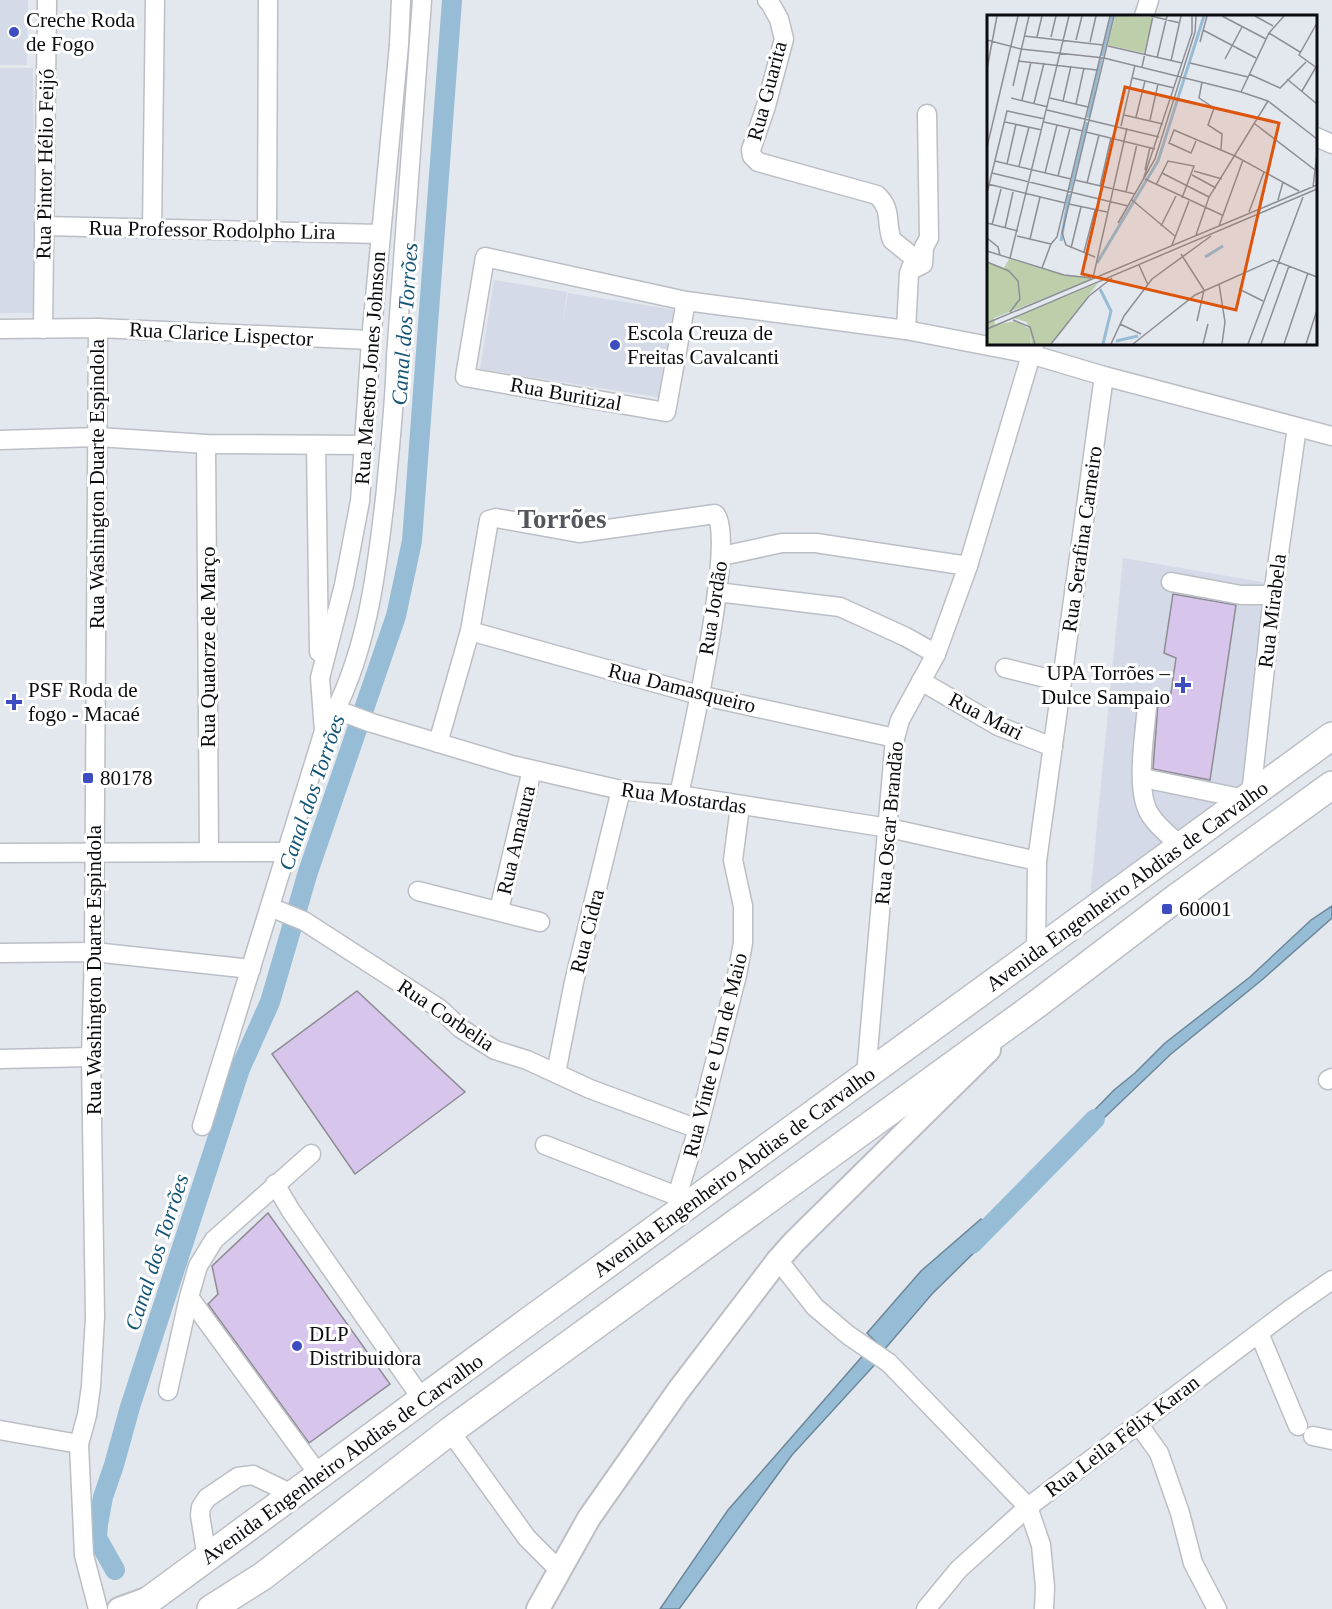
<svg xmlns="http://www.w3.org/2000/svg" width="1332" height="1609" font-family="'Times New Roman',serif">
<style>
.built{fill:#d4dae8}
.water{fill:#96bcd6;stroke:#6c879a;stroke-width:1.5}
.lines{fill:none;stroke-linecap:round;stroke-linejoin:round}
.stream{stroke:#6c879a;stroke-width:5}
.canal{stroke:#96bcd6;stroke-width:20}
.building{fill:#d7c5eb;stroke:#8e8b92;stroke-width:1.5}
.minor-casing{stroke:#bbbfc5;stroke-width:21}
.major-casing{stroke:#bbbfc5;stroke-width:26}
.highway-casing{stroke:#bbbfc5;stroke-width:30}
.minor{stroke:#fff;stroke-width:18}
.major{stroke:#fff;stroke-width:22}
.highway{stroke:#fff;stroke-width:27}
.poi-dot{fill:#3d4cbf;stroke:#fff;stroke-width:2}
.labels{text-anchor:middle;stroke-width:6;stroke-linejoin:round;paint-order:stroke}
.poi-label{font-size:21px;fill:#0b0c0f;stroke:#fff;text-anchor:start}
.street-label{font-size:21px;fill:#0b0c0f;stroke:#fff}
.water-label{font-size:22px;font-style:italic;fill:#135577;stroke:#fff}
.district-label{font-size:27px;font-weight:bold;fill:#53565c;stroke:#fff}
.inset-river{fill:none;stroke:#96bcd6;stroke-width:3}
.inset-road{fill:none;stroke:#8d8f95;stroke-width:1.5}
.view{fill:#dd550c;fill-opacity:0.15;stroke:#dd550c;stroke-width:3}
.inset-edge{fill:none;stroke:#0b0c0f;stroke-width:3}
</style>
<rect width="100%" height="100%" fill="#e3e7ee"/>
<g class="built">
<polygon points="0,0 28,0 27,65 0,65"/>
<polygon points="0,68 33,68 35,313 0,313"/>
<polygon points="494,280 567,292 562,329 568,293 676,310 663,398 480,369"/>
<polygon points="1123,558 1268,583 1243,787 1089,908"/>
</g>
<g class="water">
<polygon points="1332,906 1332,918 1263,979 1171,1054 1083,1138 1070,1135 1114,1090 1135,1073 1165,1043 1250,977 1311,920"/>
<polygon points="981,1219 997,1230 932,1294 884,1350 867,1333 921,1271"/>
<polygon points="866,1352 879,1360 792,1455 679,1609 660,1609 728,1510"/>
</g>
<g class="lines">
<polyline class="stream" points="96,1523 98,1524"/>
<g class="canal">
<polyline points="972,1244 1095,1119"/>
<polyline points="115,1570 97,1538 98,1524 103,1497 114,1465 130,1407 240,1069 270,1002 308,872 396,616 412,541 452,0"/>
</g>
</g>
<g class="building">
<polygon points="1173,594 1236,605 1210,780 1153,769 1158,704 1169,706 1176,658 1164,653"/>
<polygon points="357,991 465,1092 355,1174 272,1054"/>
<polygon points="268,1213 390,1384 309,1443 208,1304 218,1294 212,1266"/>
</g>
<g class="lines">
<defs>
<g id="minor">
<path d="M767 0 770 3 779 19 784 39 766 106 751 150 752 156 758 162 877 195C893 210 885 222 892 240L913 257V263L909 273 906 330"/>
<polyline points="1144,16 1149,0"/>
<polyline points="1316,137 1332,144"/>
<polyline points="44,226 380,234"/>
<polyline points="152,229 155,0"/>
<polyline points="267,232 268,0"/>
<polyline points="915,268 923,264 924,247 929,238 927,114"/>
<polyline points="686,301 666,412 465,377 485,257 686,301 906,330 1030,354 1104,376 1332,436"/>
<polyline points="98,328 94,952 91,1057 95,1317 91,1386 87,1415 79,1444 84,1555 98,1609"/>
<polyline points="0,329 98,328 371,340"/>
<polyline points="43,329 47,0"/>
<polyline points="0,440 98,437 206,444 365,445"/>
<polyline points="206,444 209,851"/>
<polyline points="316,445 319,652"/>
<polyline points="722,556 782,543 816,543 968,566"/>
<polyline points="1171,582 1241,595 1273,595"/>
<polyline points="717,592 840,607 906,637 936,654"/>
<polyline points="470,631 699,695 895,738"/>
<polyline points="1005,668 1062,682"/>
<polyline points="921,681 998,726 1053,747"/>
<path d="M1147 706C1145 734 1134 793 1151 816 1158 827 1171 837 1181 846"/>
<polyline points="337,710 372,723 512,765 621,790 679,795 889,828 1037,861"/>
<polyline points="324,731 320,678 344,585 360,501 371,340 399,45 401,0"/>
<path d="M438 743 470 631 489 520 496 518 579 533 715 514C738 534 687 756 679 795"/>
<polyline points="1143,778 1245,799"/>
<polyline points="1251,795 1273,595 1297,427"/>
<polyline points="0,853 287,852"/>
<polyline points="418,891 540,922"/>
<polyline points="270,907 304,921 440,1009 460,1028 495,1050 527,1060 590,1089 698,1129"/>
<polyline points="499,910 532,770"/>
<polyline points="1036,952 1037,861 1104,376"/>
<polyline points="0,953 94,952 251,969"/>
<polyline points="0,1059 91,1057"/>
<polyline points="556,1073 574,982 621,790"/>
<polyline points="866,1075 895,738 900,720 936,654 968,566 1034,345"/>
<polyline points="1328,1080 1332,1078"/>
<path d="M202 1126 324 731C367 660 377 571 386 489 390 445 395 401 396 357L422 0"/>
<polyline points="545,1145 677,1196"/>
<polyline points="275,1184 291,1211 422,1399"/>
<polyline points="690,1205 677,1196 698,1129 737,975 743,943 743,906 733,860 740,806"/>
<polyline points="778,1260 815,1307 848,1335 889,1363 1028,1507 1041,1545 1045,1587 1044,1609"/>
<polyline points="189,1297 319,1475"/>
<polyline points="1259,1333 1298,1426"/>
<polyline points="168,1391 189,1297 198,1266 214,1240 311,1154"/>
<polyline points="1139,1425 1159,1453 1180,1513 1193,1563 1217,1609"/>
<polyline points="0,1430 79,1444"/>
<polyline points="450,1431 527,1538 560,1571"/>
<polyline points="1313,1436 1332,1440"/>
<polyline points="207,1558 200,1515 201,1507 207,1498 238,1477 253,1475 294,1495"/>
<polyline points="926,1609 959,1569 1028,1507 1292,1308 1332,1280"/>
</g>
<g id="major">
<polyline points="119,1609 152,1597"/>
<polyline points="538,1609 589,1518 678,1391 778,1260 794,1242 989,1050"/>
</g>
<g id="highway">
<polyline points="137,1609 529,1321 1332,736"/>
<polyline points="211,1609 263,1576 450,1431 1037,1004 1172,901 1332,785"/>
</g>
</defs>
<use href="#minor" class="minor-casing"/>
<use href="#major" class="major-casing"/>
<use href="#highway" class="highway-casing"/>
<use href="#minor" class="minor"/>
<use href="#major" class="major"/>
<use href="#highway" class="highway"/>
</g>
<g class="poi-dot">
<circle cx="14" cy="32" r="6"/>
<circle cx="615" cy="345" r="6"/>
<path d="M1180 676h6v6h6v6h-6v6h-6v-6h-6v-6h6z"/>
<path d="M11 693h6v6h6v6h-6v6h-6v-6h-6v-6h6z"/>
<rect x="82" y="772" width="12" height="12" rx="3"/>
<rect x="1161" y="903" width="12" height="12" rx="3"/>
<circle cx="297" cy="1346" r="6"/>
</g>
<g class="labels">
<g class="poi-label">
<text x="26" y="27">Creche Roda<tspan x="26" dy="24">de Fogo</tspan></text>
<text x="627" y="340">Escola Creuza de<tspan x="627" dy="24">Freitas Cavalcanti</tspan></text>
<text x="1170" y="680" text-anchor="end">UPA Torrões –<tspan x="1170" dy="24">Dulce Sampaio</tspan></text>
<text x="28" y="697">PSF Roda de<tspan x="28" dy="24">fogo - Macaé</tspan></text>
<text x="100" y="785">80178</text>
<text x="1179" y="916">60001</text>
<text x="309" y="1341">DLP<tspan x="309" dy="24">Distribuidora</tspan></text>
</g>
<g class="street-label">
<text transform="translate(767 91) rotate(-75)" y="7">Rua Guarita</text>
<text transform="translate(45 164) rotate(-89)" y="7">Rua Pintor Hélio Feijó</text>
<text transform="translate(212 230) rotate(1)" y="7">Rua Professor Rodolpho Lira</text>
<text transform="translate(221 334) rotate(3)" y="7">Rua Clarice Lispector</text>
<text transform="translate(370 368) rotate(-86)" y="7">Rua Maestro Jones Johnson</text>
<text transform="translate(566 394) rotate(10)" y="7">Rua Buritizal</text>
<text transform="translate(97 484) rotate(-90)" y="7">Rua Washington Duarte Espindola</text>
<text transform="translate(1082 539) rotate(-82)" y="7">Rua Serafina Carneiro</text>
<text transform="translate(713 608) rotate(-81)" y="7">Rua Jordão</text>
<text transform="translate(1272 611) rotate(-83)" y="7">Rua Mirabela</text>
<text transform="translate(208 647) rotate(-90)" y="7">Rua Quatorze de Março</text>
<text transform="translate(682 688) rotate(14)" y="7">Rua Damasqueiro</text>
<text transform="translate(986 716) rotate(27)" y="7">Rua Mari</text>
<text transform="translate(684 798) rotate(8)" y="7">Rua Mostardas</text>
<text transform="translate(889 823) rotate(-85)" y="7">Rua Oscar Brandão</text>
<text transform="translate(516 840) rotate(-77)" y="7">Rua Amatura</text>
<text transform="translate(1127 886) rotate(-36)" y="7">Avenida Engenheiro Abdias de Carvalho</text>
<text transform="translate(587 931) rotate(-76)" y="7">Rua Cidra</text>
<text transform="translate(94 970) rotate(-90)" y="7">Rua Washington Duarte Espindola</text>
<text transform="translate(446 1015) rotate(34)" y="7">Rua Corbelia</text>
<text transform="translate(715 1055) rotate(-76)" y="7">Rua Vinte e Um de Maio</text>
<text transform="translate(734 1172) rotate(-36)" y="7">Avenida Engenheiro Abdias de Carvalho</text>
<text transform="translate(1122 1436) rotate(-37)" y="7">Rua Leila Félix Karan</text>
<text transform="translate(342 1459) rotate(-36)" y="7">Avenida Engenheiro Abdias de Carvalho</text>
</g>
<g class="water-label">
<text transform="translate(404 324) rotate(-86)" y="8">Canal dos Torrões</text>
<text transform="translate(311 792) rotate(-71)" y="8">Canal dos Torrões</text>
<text transform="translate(156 1252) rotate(-72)" y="8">Canal dos Torrões</text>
</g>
<g class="district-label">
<text x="562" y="528">Torrões</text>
</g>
</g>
<g transform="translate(987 15)">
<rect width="330" height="330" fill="#e3e7ee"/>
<path d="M128 1 166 2 157 38 121 30ZM22 244 77 260 110 262 7 303 8 310 29 306 42 314 44 329H0V248L17 253ZM111 268 64 329H45L40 307 26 303Z" fill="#bdceab"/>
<path class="inset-river" d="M115 41 125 1M101 103 114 44M83 175 100 107M74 226 82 179M218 242 236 231M110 248 171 146 217 1M113 274 124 296 116 329M129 326 151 321"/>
<path class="inset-road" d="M164 1 193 8M235 1 279 24M268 1 286 11M330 8 312 40 330 53M216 15 269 43M282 18 313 37M37 21 116 30M50 22 55 1M64 22 69 1M0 25 34 34 117 43 254 77 281 86 330 124M89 25 95 1M103 27 109 1M213 27 220 1M121 31 195 48M170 43 180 1M238 44 255 12M31 46 110 55M184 46 194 1M203 48 261 62M155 52 166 1M0 54 10 1M262 59 293 73 319 47M146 63 187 73M300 64 330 89M215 67 212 83 227 93 221 110 235 119 234 135M26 71 42 1M315 76 329 52M254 77 282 18 297 1M24 83 61 92M63 83 101 92M35 85 44 47M76 86 84 51M47 88 57 48M89 89 97 53M60 95 172 122M137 100 176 109M149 102 158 66M163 105 171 69M18 107 55 115M57 107 96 116M268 109 328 155M134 111 148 50M99 117 168 134M209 126 204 138 182 128 187 115 248 141 312 176M0 132 31 1M8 146 84 164M20 149 29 109M32 151 42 112M158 155 163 132M207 156 235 164M5 158 141 191M58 158 70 110M175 158 222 182M205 160 229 173M71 161 83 113M158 164 235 200M88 165 148 179M156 165 205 18V1M100 168 112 120M1 169 78 188M169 170 181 146 207 151 195 183M113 171 124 123M326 172 330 139M139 177 150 129M0 178 20 96 58 104M145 185 189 222M291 185 296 167M82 189 120 197M262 197 277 157M0 208 31 216M131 208 168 144 208 17 209 1M5 210 14 174M174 211 189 181M232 211 256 145M18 213 26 177M209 220 222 182 281 86M30 221 64 229M0 223 11 232 13 240M43 224 53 182M185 230 202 186M84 233 94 192M0 236 77 260 104 263M97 237 108 195M194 239 217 275 210 306M108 242 79 230 75 218 127 1M23 243 82 1M0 247 22 256 31 266 33 284 23 297M152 250 161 270M55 253 64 229 70 222 123 1M106 263 140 113M232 269 238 307 235 329M252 274 276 286M26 305 43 312 48 329M0 308 330 170M133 309 154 319M0 314 330 174M64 329 102 281 125 263M124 329 137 301 165 264 224 221M146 329 208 280 286 245 330 262M216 329 221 309M261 329 316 182M274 329 302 251M297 329 321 258M319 329 330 295"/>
<path class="view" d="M138 72 292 108 249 295 95 259Z"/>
<rect width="330" height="330" class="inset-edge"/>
</g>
</svg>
